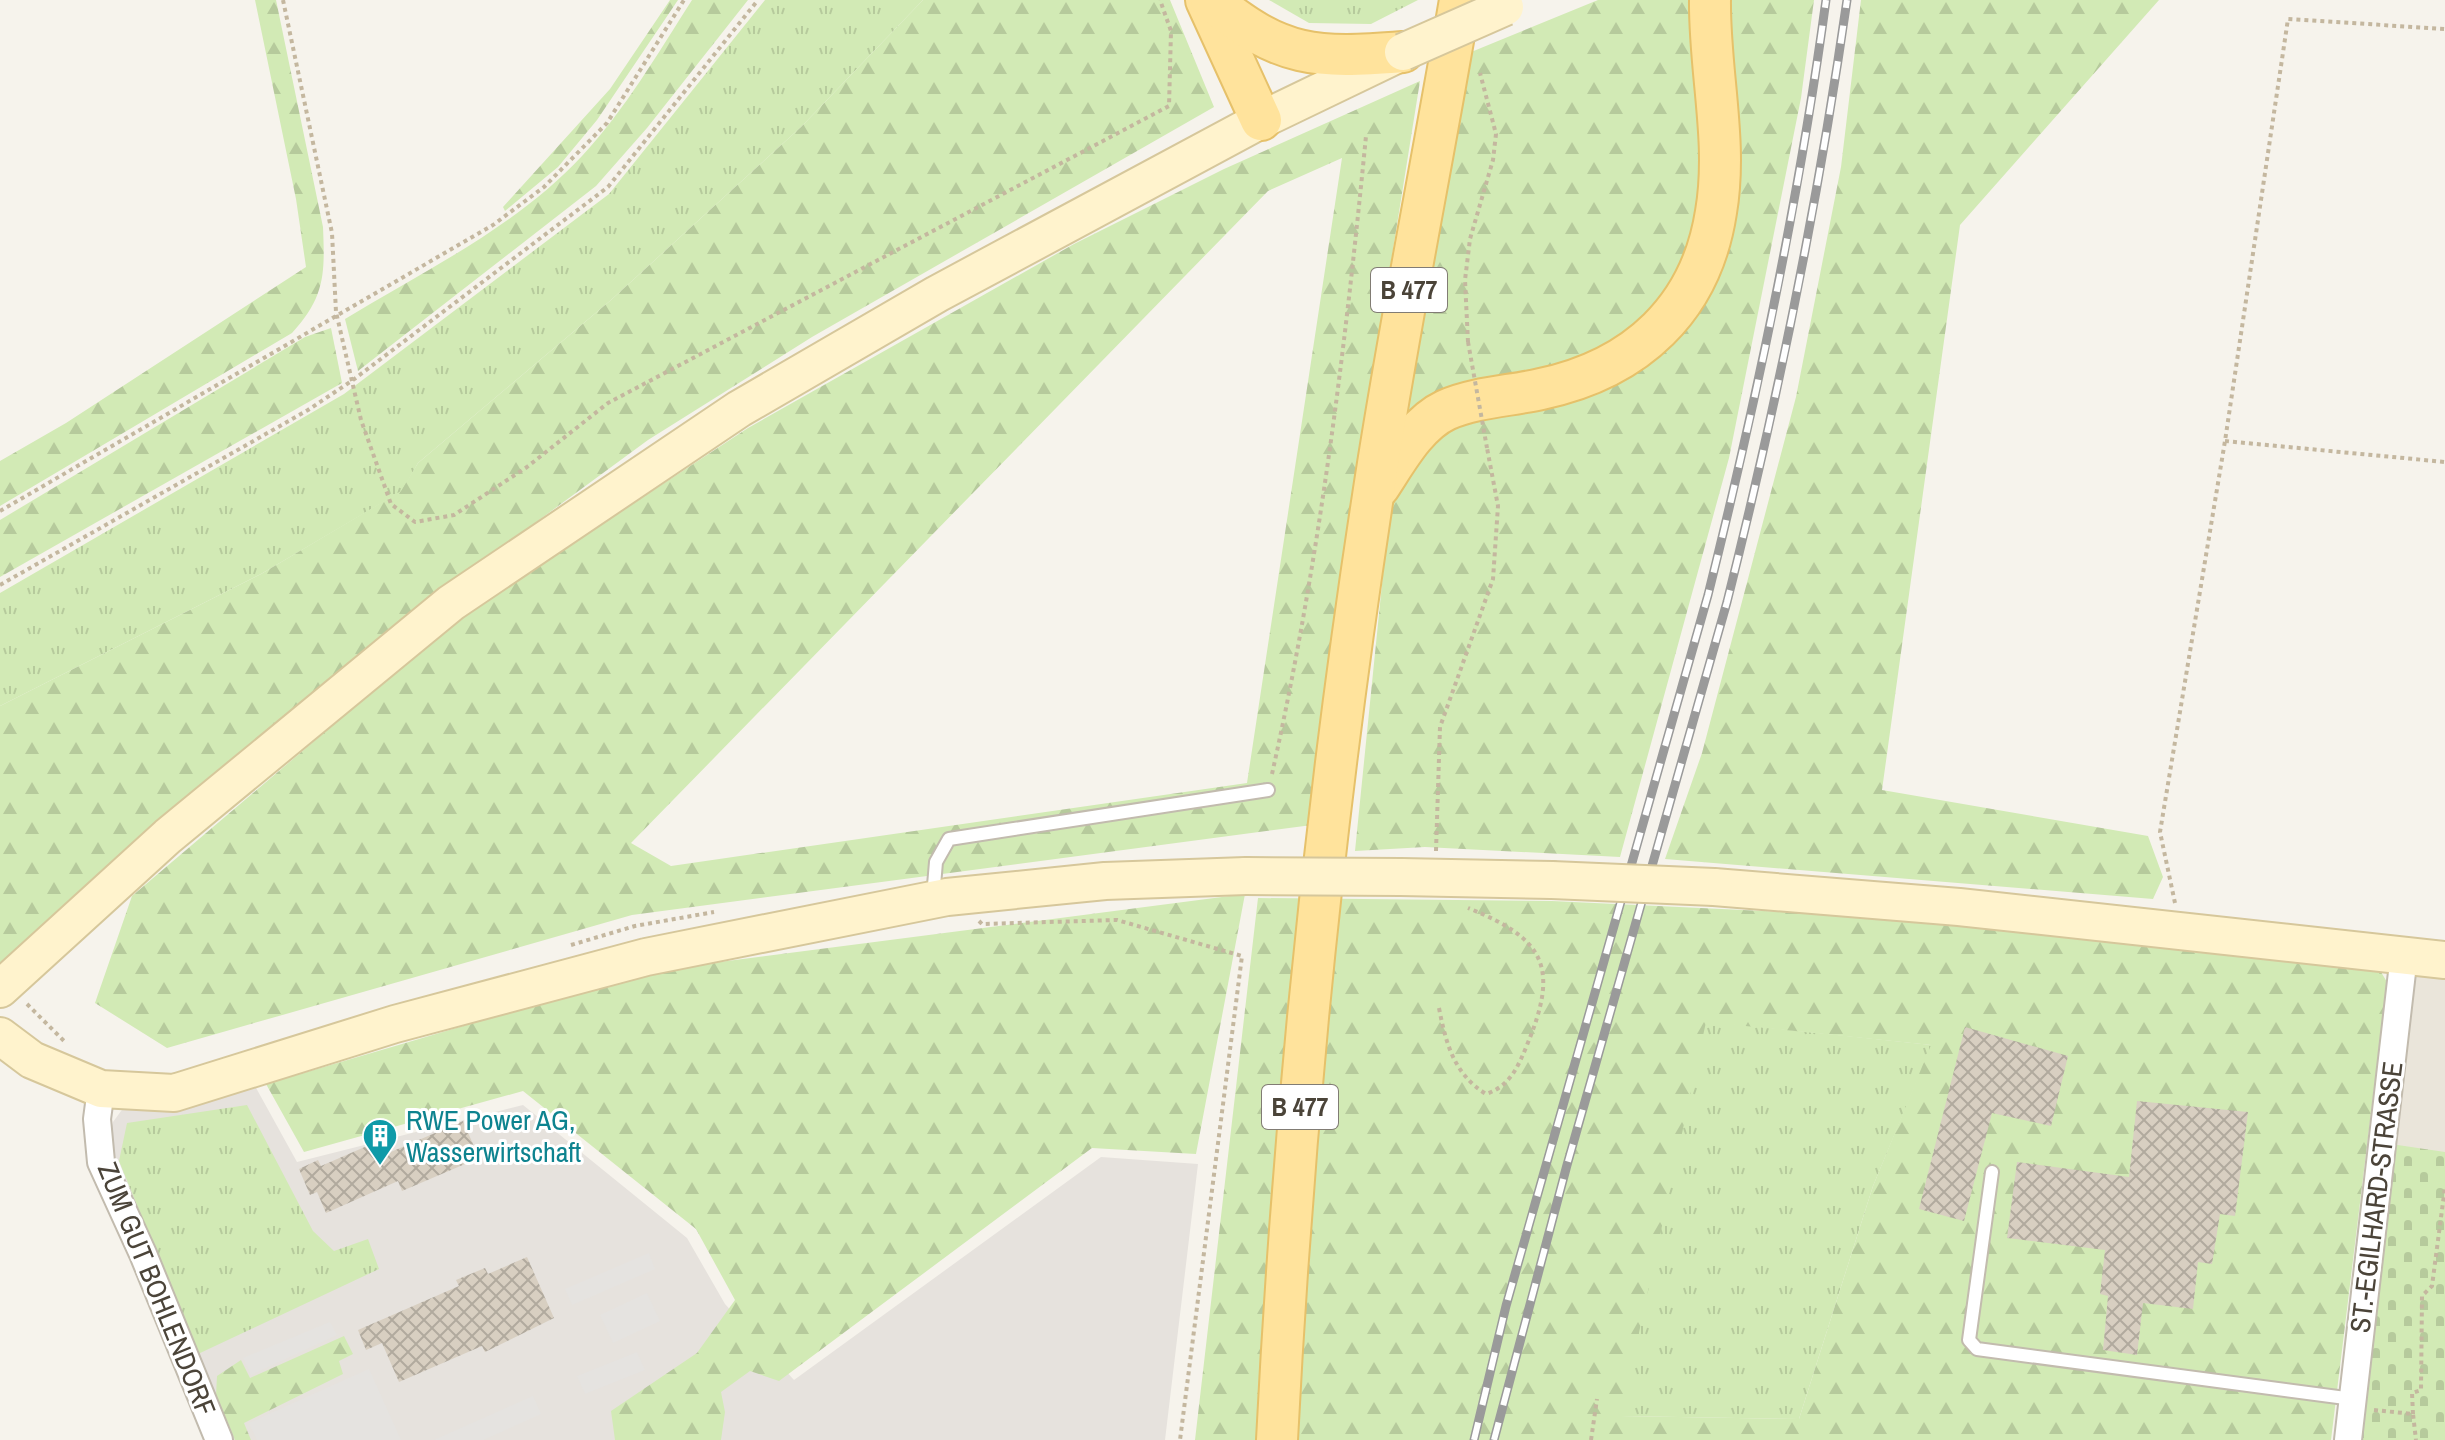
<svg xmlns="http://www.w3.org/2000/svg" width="2445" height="1440" font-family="'Archivo Narrow',sans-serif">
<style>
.residential{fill:#eae5da}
.industrial{fill:#e6e2dd}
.grass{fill:url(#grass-tufts)}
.forest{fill:url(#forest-firs);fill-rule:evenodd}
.cemetery{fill:url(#cemetery-stones)}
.parking{fill:#e5e3e0}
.building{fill:url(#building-cross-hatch)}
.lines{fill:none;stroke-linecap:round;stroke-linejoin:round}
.lane-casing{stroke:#c2bbae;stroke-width:16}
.street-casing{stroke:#c2bbae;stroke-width:30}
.secondary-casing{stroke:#d6c79b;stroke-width:40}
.primary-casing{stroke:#e6c16a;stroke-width:44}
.path{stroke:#c4b79f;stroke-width:4;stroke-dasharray:4 4;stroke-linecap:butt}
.lane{stroke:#fff;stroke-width:12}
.street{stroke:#fff;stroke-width:26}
.secondary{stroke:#fff3cd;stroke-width:36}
.primary{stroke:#ffe39c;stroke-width:40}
.rail-casing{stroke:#9a9a9a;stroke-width:9}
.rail{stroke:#fff;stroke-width:6;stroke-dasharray:18;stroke-linecap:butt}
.secondary-bridge-casing{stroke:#d6c79b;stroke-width:40;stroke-linecap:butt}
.path-bridge{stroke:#c4b79f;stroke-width:4;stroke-dasharray:4 4;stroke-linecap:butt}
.secondary-bridge{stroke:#fff3cd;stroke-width:36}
.labels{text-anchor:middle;stroke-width:6;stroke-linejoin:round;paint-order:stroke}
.shield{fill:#fff;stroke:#817c74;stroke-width:2}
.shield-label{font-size:26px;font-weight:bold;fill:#4b4439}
.culture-label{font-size:28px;fill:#0d838f;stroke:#fff;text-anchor:start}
.street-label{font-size:28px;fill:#4b4439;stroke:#fff}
</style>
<defs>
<pattern id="grass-tufts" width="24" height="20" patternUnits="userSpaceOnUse" patternTransform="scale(2)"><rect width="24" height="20" fill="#d2eab5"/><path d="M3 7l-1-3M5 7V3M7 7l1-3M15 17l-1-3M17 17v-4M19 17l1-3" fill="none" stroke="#b6ca9c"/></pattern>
<pattern id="forest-firs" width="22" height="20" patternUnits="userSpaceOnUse" patternTransform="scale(2)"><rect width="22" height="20" fill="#d2eab5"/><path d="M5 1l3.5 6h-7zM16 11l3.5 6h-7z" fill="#b6ca9c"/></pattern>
<pattern id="cemetery-stones" width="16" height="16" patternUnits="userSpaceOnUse" patternTransform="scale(2)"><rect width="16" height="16" fill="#d2eab5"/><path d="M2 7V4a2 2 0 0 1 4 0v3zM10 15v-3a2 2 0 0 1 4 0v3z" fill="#b6ca9c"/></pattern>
<pattern id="building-cross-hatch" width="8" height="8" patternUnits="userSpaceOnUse" patternTransform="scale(2)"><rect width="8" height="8" fill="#d8cfc1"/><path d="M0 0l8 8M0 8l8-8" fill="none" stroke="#b1aa9e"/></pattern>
</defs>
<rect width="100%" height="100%" fill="#f6f3ec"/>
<polygon class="residential" points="2409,971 2445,971 2445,1440 2344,1440"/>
<polygon class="industrial" points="255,1086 297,1162 523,1105 687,1238 725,1304 794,1380 1101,1157 1198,1164 1165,1440 225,1440 105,1160 113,1122 124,1107"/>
<g class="grass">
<polygon points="765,0 923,0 801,127 611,300 418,463 402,491 261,574 0,706 0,593 344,394 609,194"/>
<polygon points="1269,0 1418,0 1371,24 1309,23"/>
<polygon points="1705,1021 1932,1045 1873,1186 1799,1419 1620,1416"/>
<polygon points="247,1105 313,1231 334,1251 368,1239 379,1269 198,1354 119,1161 127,1123"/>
</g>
<g class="forest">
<path d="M255 0H276L323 227C325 274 325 297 292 333L0 506V461L66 423 306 267 296 199Z"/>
<polygon points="670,0 678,0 597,120 558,167 505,211 503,207 610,89"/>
<path d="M692 0H748L647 128 596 186 358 371 345 319C426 270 517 226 582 156 625 110 658 53 692 0Z"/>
<polygon points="923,0 1170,0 1214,107 812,337 648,440 441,592 0,971 0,706 261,574 401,491 418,463 611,300 801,127"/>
<polygon points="1598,0 1814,0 1801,98 1729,458 1620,857 1425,847 1355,851 1398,426 1459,57"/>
<polygon points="1861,0 2159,0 1960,225 1882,790 2148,836 2163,877 2153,899 1665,859 1702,753 1796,397 1841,167"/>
<path d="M1420 81 1363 437 1312 825 632 915 167 1048 95 1003 132 896 459 618 748 428 1074 244 1224 169ZM1342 158 1247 783 671 866 631 843 1268 191Z"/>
<polygon points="331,328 342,383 0,577 0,520 305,337"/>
<polygon points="1245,894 1196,1154 1092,1148 779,1381 750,1371 721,1392 725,1412 721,1440 615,1440 611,1411 697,1353 735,1300 696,1229 523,1091 304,1152 266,1084 650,971"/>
<path d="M1258 898 1552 901 1954 920 2378 967 2387 982 2331 1440H1195ZM1706 1022 1931 1045 1873 1186 1799 1419 1621 1416Z"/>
<polygon points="344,1336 353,1354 339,1361 343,1374 244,1423 251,1440 235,1440 216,1395 217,1376 241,1360 250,1378"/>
</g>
<polygon class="cemetery" points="2391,1144 2445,1152 2445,1440 2358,1440"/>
<g class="parking">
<polygon points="649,1253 655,1269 572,1305 565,1289"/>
<polygon points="647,1293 660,1321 613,1343 600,1315"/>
<polygon points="330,1322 337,1335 251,1375 243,1358"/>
<polygon points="637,1352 645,1370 585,1394 577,1376"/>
<polygon points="369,1369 401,1440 257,1440 249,1423"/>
<polygon points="533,1396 541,1414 483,1440 434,1440"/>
</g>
<g class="building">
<polygon points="1965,1027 2068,1056 2051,1126 1992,1113 1964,1221 1919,1209"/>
<polygon points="2137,1101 2248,1112 2235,1216 2220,1214 2212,1264 2198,1262 2193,1309 2143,1303 2137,1355 2103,1350 2108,1296 2100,1294 2105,1250 2007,1238 2017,1162 2129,1177"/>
<polygon points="463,1121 479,1158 402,1191 398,1181 326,1213 317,1192 310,1195 299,1169 318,1160 321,1166 367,1146 368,1151 382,1144 386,1154"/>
<polygon points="527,1257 554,1318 485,1352 482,1346 399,1382 382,1343 366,1350 358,1330 459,1286 456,1280 485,1268 488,1274"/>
</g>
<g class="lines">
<defs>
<g id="lane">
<polyline points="933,897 936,862 949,839 1268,790"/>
<polyline points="1992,1172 1969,1340 1977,1349 2353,1399"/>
</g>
<g id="street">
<polyline points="101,1089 97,1119 101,1162 143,1254 219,1440"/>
<polyline points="2348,1440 2404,955"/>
</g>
<g id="secondary">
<polyline points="1401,877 1552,880"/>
<polyline points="1714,887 1959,907 2445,960"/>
<polyline points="0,989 168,836 451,603 739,409 937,294 1261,120 1398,54"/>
<polyline points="0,1036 32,1060 101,1089 174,1093 395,1024 646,957 947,897 1105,881 1246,876"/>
</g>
<g id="primary">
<polyline points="1206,0 1261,120"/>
<path d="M1211 0C1281 58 1316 59 1403 52"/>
<path d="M1379 487C1397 460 1416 424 1446 410 1475 397 1511 396 1541 389 1636 369 1701 309 1716 212 1728 142 1709 70 1710 0"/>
<path d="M1277 1440C1293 1124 1325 809 1373 496 1398 330 1432 166 1460 0"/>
</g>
</defs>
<use href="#lane" class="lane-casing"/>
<use href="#street" class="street-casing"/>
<use href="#secondary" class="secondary-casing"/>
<use href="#primary" class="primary-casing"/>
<g class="path">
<polyline points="283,0 332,233 336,312 361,420 391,504 415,522 454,515 527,467 608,403 1169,106 1171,31 1160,0"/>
<polyline points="1468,342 1465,280 1470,239 1493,160 1496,134 1480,73"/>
<polyline points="2225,441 2445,462"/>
<polyline points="0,511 493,225 544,187 607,123 684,0"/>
<polyline points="0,585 308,410 353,380 608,187 758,0"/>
<path d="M1272 774C1319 563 1345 351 1366 136"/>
<polyline points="1436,851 1440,727 1493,579 1498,506 1487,448"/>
<polyline points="2175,903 2160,832 2225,441 2288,19 2445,29"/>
<polyline points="979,921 982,924 1117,920 1242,956 1180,1440"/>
<polyline points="571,945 635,926 714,912"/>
<polyline points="27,1004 65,1042"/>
<path d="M1439 1008C1446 1044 1454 1074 1486 1094 1510 1086 1518 1067 1527 1045 1559 968 1546 939 1468 908"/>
<polyline points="2374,1410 2413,1414 2416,1440"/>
<polyline points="2413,1414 2412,1393 2421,1390 2422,1296 2432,1286 2445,1187"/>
<polyline points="1591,1440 1597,1399"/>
</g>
<use href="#lane" class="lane"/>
<use href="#street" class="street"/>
<use href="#secondary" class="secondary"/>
<use href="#primary" class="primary"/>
<defs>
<g id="rail">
<path d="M1474 1440 1506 1306 1708 595C1757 398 1799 201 1826 0"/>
<path d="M1494 1440 1567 1165 1727 602C1777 403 1818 203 1847 0"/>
</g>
</defs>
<use href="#rail" class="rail-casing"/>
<use href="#rail" class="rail"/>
<defs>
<g id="secondary-bridge">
<polyline points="1403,52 1505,7"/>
<polyline points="1246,876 1401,877"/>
<polyline points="1552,880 1714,887"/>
</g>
</defs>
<use href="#secondary-bridge" class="secondary-bridge-casing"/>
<polyline class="path-bridge" points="1468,342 1487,448"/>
<use href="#secondary-bridge" class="secondary-bridge"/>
</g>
<defs>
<symbol id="building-pin" viewBox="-11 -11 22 30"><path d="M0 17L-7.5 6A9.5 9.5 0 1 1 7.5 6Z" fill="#0f9aa8" stroke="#fff"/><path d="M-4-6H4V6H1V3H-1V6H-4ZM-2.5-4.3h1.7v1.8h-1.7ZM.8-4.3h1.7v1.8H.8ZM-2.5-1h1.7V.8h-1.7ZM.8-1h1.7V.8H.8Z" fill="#fff"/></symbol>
</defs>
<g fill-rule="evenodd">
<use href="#building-pin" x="360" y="1116" width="40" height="54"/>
</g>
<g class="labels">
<g class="shield">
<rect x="1371" y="268" width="76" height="44" rx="6"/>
<rect x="1262" y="1085" width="76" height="44" rx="6"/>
</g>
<g class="shield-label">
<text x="1409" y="299">B 477</text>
<text x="1300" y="1116">B 477</text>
</g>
<g class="culture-label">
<text x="406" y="1130">RWE Power AG,<tspan x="406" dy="32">Wasserwirtschaft</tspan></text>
</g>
<g class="street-label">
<text transform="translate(2376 1197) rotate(-83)" y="10">ST.-EGILHARD-STRASSE</text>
<text transform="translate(157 1289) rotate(68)" y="10">ZUM GUT BOHLENDORF</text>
</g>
</g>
</svg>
